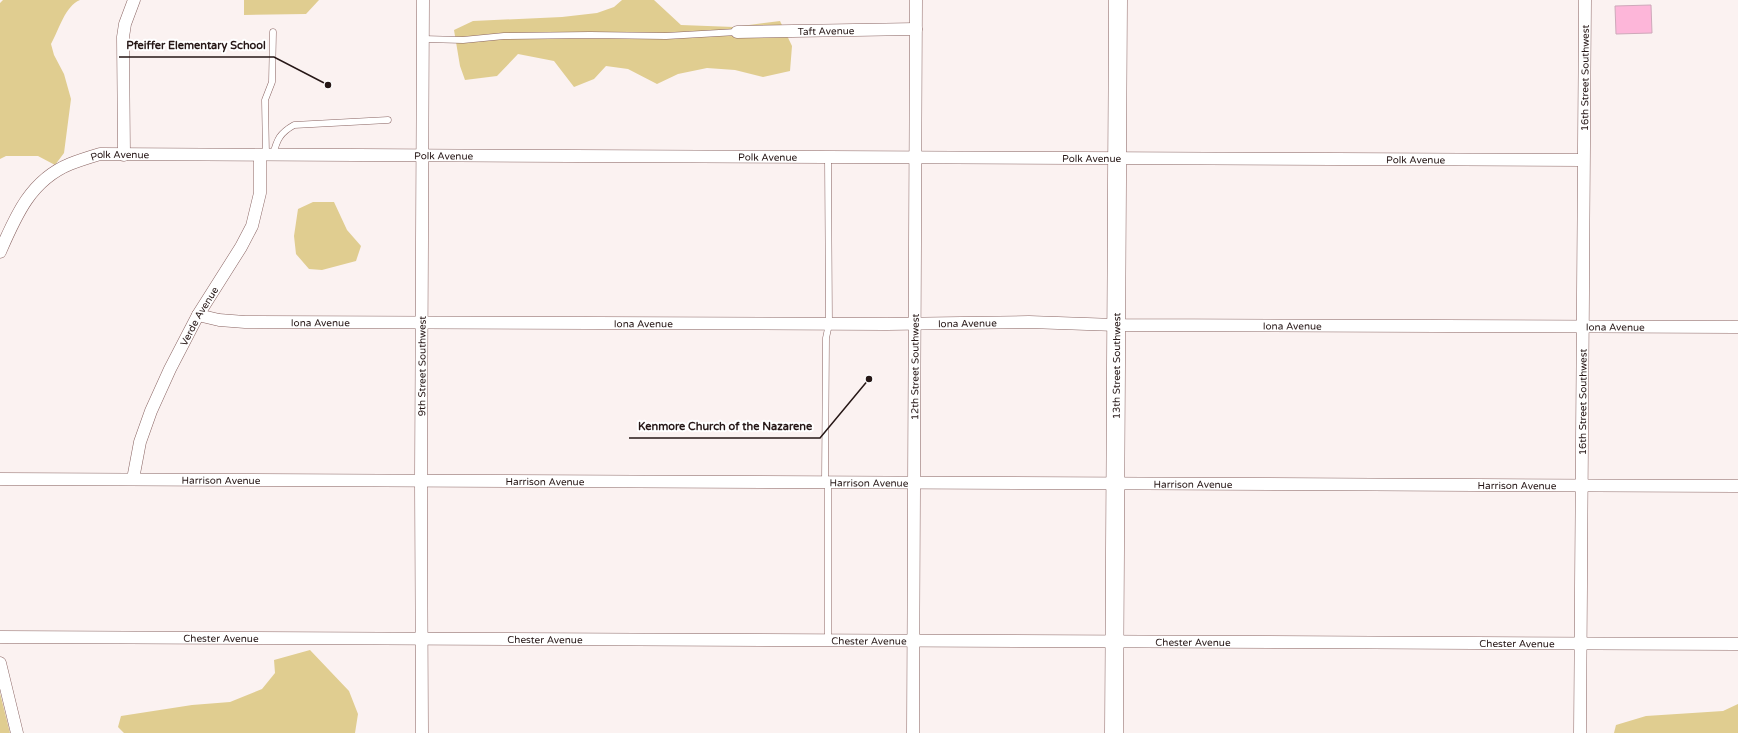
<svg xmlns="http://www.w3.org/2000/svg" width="1738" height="733" font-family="'Varela Round',sans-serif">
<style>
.green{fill:#e0cd90}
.building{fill:#fdb6d9;stroke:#cea9ba}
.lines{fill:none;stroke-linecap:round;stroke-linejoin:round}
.lane-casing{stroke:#896462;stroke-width:7}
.street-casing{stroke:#896462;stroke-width:13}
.secondary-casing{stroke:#896462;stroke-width:19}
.lane{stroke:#fff;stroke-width:6}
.street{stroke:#fff;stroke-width:12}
.secondary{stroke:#fff;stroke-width:18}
.labels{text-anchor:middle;stroke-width:4;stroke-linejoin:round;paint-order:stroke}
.street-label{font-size:10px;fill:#261716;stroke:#fff}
.leader{fill:none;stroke:#261716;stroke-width:1.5}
.callout-dot{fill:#261716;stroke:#fff;stroke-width:1.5}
.callout-label{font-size:11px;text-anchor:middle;font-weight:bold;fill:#261716;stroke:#fff;stroke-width:4;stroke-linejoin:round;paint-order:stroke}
</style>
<rect width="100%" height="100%" fill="#fbf2f1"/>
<g class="green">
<path d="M3 0H80C65 6 59 30 51 44L54 55 64 74 71 99 64 153 55 165 38 156H6L0 159V3Z"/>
<polygon points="244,0 319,0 306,14 244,15"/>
<polygon points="622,0 654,0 681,25 734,27 780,21 792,46 790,71 763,77 735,70 707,68 678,74 657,84 628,69 606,66 594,79 574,87 554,61 518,54 497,76 465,80 460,66 454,30 473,21 562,17 597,13 614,7"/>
<polygon points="313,202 334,202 347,230 361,246 356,261 322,270 309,269 296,254 294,236 298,209"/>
<polygon points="310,650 349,691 358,714 355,733 124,733 118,727 121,716 192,705 230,702 262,689 275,673 274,660"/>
<polygon points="0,693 10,733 0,733"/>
<polygon points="1738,704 1738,733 1614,733 1616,725 1646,716 1723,711"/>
</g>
<polygon class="building" points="1651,5 1652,33 1616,34 1615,6"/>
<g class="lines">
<defs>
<g id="lane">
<polyline points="423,39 463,40 504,36 590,35 666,36 737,32"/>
<polyline points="266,155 265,100 272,82 273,32"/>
<path d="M273 155C277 139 280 133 294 125L388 120"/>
<polyline points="825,482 826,338 829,324 828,157"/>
<polyline points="828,641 828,482"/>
</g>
<g id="street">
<path id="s1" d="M737 32 916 29"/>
<polyline points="124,155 123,37 125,24 134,0"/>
<path id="s2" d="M0 252C16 215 31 180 70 164 80 160 90 157 100 154L1583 160"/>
<path id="s3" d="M198 315 219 320 245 322 887 324 1029 322 1116 325 1738 327"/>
<path id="s4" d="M0 479 1738 486"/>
<path id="s5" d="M133 479 140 442 151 411 170 369 198 315 241 247 252 226 260 193V155"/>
<path id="s6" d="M0 637 1738 644"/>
<polyline points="0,663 17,733"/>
<path id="s7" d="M422 733 421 481 423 0"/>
<path id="s8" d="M913 733 916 0"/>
<path id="s9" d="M1580 733 1585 0"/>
</g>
<g id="secondary">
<path id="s10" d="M1114 733 1118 0"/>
</g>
</defs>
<use href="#lane" class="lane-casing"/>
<use href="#street" class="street-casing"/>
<use href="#secondary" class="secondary-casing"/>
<use href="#lane" class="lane"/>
<use href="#street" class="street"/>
<use href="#secondary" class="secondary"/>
</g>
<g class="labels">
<g class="street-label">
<text dy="4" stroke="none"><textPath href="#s1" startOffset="89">Taft Avenue</textPath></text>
<text dy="4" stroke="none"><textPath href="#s9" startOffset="655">16th Street Southwest</textPath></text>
<text dy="4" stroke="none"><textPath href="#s2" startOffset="491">Polk Avenue</textPath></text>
<text dy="4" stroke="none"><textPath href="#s2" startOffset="167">Polk Avenue</textPath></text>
<text dy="4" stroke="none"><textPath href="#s2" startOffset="815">Polk Avenue</textPath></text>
<text dy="4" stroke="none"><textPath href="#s2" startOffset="1139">Polk Avenue</textPath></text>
<text dy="4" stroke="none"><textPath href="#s2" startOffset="1463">Polk Avenue</textPath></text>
<text dy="4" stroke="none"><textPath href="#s5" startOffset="177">Verde Avenue</textPath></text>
<text dy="4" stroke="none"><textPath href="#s3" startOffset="123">Iona Avenue</textPath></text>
<text dy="4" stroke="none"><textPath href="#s3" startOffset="446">Iona Avenue</textPath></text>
<text dy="4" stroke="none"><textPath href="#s3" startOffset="770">Iona Avenue</textPath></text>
<text dy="4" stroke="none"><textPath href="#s3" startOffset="1095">Iona Avenue</textPath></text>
<text dy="4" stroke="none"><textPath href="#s3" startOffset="1418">Iona Avenue</textPath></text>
<text dy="4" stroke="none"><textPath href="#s7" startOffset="367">9th Street Southwest</textPath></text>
<text dy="4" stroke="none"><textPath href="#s8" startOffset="366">12th Street Southwest</textPath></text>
<text dy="4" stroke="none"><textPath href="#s10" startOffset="367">13th Street Southwest</textPath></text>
<text dy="4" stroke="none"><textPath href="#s9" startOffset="331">16th Street Southwest</textPath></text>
<text dy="4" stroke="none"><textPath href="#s4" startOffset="221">Harrison Avenue</textPath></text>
<text dy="4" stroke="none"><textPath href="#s4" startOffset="545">Harrison Avenue</textPath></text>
<text dy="4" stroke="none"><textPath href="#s4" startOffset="869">Harrison Avenue</textPath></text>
<text dy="4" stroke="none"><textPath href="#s4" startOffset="1193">Harrison Avenue</textPath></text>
<text dy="4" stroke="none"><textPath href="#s4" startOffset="1517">Harrison Avenue</textPath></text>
<text dy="4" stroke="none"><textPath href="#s6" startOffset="221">Chester Avenue</textPath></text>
<text dy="4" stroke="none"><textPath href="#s6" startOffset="545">Chester Avenue</textPath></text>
<text dy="4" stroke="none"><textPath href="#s6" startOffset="869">Chester Avenue</textPath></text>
<text dy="4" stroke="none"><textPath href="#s6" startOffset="1193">Chester Avenue</textPath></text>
<text dy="4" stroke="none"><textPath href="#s6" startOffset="1517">Chester Avenue</textPath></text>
</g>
</g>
<path class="leader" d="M328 85L274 57H119M869 379L820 438H629"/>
<g class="callout-dot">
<circle cx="328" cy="85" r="4"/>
<circle cx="869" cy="379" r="4"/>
</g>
<g class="callout-label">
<text x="196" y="49">Pfeiffer Elementary School</text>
<text x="725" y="430">Kenmore Church of the Nazarene</text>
</g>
</svg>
